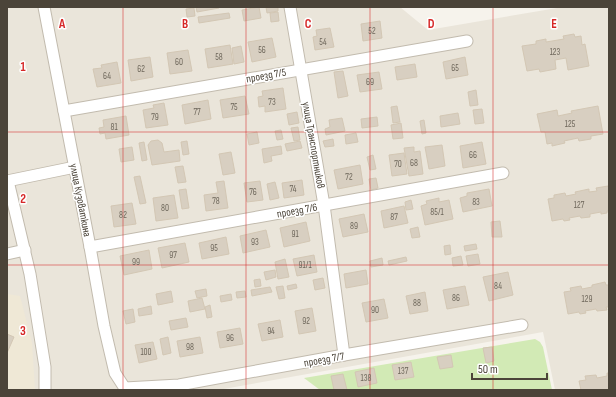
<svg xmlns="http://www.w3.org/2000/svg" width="616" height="397" font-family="'Sofia Sans Condensed',sans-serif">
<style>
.residential{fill:#eae5da}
.education{fill:#efe8d6}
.green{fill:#d2eab5}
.building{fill:#d8cfc1;stroke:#d3c7b4}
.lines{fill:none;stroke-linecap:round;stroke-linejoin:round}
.minor-casing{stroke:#c2bbae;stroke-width:13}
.minor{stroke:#fff;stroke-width:11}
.grid{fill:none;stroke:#d62828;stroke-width:1;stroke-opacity:0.55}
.labels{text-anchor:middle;stroke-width:3;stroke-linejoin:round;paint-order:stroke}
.number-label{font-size:9px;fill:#6e675b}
.street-label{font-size:11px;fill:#4b4439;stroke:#fff}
.grid-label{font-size:13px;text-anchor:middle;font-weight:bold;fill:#d62828;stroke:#fff;stroke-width:3;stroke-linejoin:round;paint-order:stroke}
</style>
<rect width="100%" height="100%" fill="#f6f3ec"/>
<polygon class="residential" points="7,7 400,7 428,30 563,7 609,7 609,390 555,390 543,332 218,390 7,390"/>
<polygon class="education" points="7,294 20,296 32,343 35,390 7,390"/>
<polygon class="green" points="535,339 540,342 543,347 552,390 320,390 304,378"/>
<g class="building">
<polygon points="196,7 219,7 219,8 197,12"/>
<polygon points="259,7 261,18 244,21 242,10"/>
<polygon points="266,7 278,7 278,11 267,13"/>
<polygon points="194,8 195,16 187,17 186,9"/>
<polygon points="278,12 279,21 271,22 270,13"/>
<polygon points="229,13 230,18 199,23 198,17"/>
<polygon points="380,21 382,38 363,41 361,24"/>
<polygon points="330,28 334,47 315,50 313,37 317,36 316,30"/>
<polygon points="574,34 575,37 581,36 582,45 585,44 589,66 568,70 566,58 555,60 556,69 540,72 539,69 527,71 522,46 536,44 536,41 546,39 546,42 564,39 563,36"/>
<polygon points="272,38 276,57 252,62 248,42"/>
<polygon points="230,45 233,64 208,68 205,49"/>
<polygon points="241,46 244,62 234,64 232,48"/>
<polygon points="188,50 192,71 170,74 167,53"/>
<polygon points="150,57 153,77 131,81 128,60"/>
<polygon points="465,57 468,75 446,79 443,62"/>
<polygon points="117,62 121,83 97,87 93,69 102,68 101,65"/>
<polygon points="415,64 417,77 397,80 395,67"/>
<polygon points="343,71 348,96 338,98 334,72"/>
<polygon points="379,72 382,89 360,92 357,75"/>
<polygon points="283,88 286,109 265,112 265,106 259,107 258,97 263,96 262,91"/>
<polygon points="476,90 478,105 470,106 468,92"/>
<polygon points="245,96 249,114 223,118 220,100"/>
<polygon points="208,100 211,119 185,124 182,105"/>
<polygon points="164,103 168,125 146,128 143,110 154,108 153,105"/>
<polygon points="397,106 400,122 393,123 391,107"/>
<polygon points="598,106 603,134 591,136 591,139 579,141 578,138 564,141 565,143 552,146 552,143 547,144 545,132 541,132 537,114 557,110 558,116 572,113 571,111"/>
<polygon points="482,109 484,123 475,124 473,110"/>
<polygon points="297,112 299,123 289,125 287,114"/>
<polygon points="458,113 460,124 441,127 440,116"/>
<polygon points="126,116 129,135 106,139 105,133 100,134 99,128 104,127 103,120"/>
<polygon points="377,117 378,126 362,128 361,119"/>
<polygon points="342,118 345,131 326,135 325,129 330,127 329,120"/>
<polygon points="424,120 426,133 422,134 420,121"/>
<polygon points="401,123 403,138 393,139 391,125"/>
<polygon points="298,127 300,140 294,141 291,128"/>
<polygon points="281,130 283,139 277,140 275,131"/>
<polygon points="257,132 259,143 249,145 247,134"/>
<polygon points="356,133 358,142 346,144 345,135"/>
<polygon points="333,139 334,146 325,147 323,141"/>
<polygon points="158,140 162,143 164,152 179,150 180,161 152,165 148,145 151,141"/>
<polygon points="187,141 189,154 183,155 181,142"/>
<polygon points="300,141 302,148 287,151 285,144"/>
<polygon points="144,142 147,160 142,161 139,143"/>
<polygon points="482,142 486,164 463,168 460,146"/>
<polygon points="442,145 445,166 429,169 425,147"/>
<polygon points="281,146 282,154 271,156 272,161 264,163 262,149"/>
<polygon points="132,147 134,160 121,162 119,149"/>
<polygon points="414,147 414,152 420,151 423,174 409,176 404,148"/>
<polygon points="231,152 235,173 223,175 219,154"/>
<polygon points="404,153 407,174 392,176 389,155"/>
<polygon points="373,155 376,169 370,170 367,157"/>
<polygon points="360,165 363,184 338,189 334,170"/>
<polygon points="183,166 186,182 178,183 175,167"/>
<polygon points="140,176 146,203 140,204 134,177"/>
<polygon points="376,178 378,188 371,190 369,179"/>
<polygon points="302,180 304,195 284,198 282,183"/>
<polygon points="224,181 228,208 206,211 204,195 218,193 216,182"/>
<polygon points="260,181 263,200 247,202 244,183"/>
<polygon points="275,182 279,198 270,200 267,184"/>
<polygon points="608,186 609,189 609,211 607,211 607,213 601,214 601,212 590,214 590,217 581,218 580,216 569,218 570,220 564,221 563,219 552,221 548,199 554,198 554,195 565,193 566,196 576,194 575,192 589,189 589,192 597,191 596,188"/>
<polygon points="186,189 189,208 182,209 179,190"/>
<polygon points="489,189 492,206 463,212 460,198 467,196 467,193"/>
<polygon points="174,195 178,218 156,221 153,198"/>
<polygon points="439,198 439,202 449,200 453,219 425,225 421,206 427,204 426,201"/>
<polygon points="411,200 413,209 406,210 405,202"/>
<polygon points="132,203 136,224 114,227 111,206"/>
<polygon points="404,206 408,223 384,228 381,211"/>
<polygon points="364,214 368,232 343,237 339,219"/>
<polygon points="500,221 502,237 492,237 491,222"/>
<polygon points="306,222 310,241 284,247 280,228"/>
<polygon points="418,227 420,237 412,238 410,229"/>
<polygon points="266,230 270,247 243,253 240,236"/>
<polygon points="226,237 229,254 202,259 199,243"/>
<polygon points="185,243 189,262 162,268 158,248"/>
<polygon points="476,244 477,249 465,251 464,246"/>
<polygon points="450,245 451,254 445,255 444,246"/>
<polygon points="149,250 152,269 124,275 120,256"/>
<polygon points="478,254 480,264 468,266 466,256"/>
<polygon points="314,255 317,272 297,276 293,259"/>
<polygon points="461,256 463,265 453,266 452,258"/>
<polygon points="406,257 407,261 389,265 388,261"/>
<polygon points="382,258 383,265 371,267 370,261"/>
<polygon points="285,259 289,277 278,279 275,262"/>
<polygon points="275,270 276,277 266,280 264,272"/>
<polygon points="366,270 368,284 346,288 344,274"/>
<polygon points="508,272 513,295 489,301 483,277"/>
<polygon points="323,278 325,288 315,290 313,280"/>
<polygon points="260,279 261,286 255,287 254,280"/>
<polygon points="605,282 606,285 609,285 609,307 606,307 607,310 597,311 596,309 585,311 586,313 580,314 579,312 568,314 564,292 571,291 570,288 581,286 582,289 592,287 592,285"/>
<polygon points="296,284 297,288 288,290 287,286"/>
<polygon points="283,286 285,298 279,299 276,287"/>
<polygon points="465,286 469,305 447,309 443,290"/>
<polygon points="270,287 272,292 252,296 251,290"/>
<polygon points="206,289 207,296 197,298 195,291"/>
<polygon points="171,291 173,302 158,305 156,294"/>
<polygon points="245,291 246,297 237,298 236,292"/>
<polygon points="425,292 428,311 410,314 406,296"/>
<polygon points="231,294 232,300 221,302 220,296"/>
<polygon points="202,298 205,309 190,312 188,301"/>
<polygon points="384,299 388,318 366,322 362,303"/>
<polygon points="210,305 212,317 207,318 205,307"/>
<polygon points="151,306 152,314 139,316 138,309"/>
<polygon points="312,308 316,331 299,334 295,311"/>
<polygon points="133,309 135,322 126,324 123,311"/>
<polygon points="186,318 188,327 171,330 169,321"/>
<polygon points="280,320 283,337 262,341 258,324"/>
<polygon points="240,328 243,344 220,348 217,332"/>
<polygon points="7,334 14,337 7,353"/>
<polygon points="168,337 171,353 163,355 160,339"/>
<polygon points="200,337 203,353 180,357 177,341"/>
<polygon points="153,342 157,359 139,363 135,345"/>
<polygon points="492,347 494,361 486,363 483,348"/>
<polygon points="451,355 453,367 440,369 437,357"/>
<polygon points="411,362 414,377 395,380 392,365"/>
<polygon points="374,368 377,383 358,387 355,372"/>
<polygon points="607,373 609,373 609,390 581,390 579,381 586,380 585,376 596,375 597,378 607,376"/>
<polygon points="343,374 347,390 334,390 331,376"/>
</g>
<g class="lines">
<defs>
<g id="minor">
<polyline points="44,7 90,247 104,326 115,373 126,390"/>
<polyline points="290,7 324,205 344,355"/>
<polyline points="64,111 467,41"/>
<polyline points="7,181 75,167"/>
<polyline points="8,181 30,274 45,367 45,390"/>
<polyline points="90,247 503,173"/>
<polyline points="7,254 25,250"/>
<polyline points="125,388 179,385 344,355 522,325"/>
</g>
</defs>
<use href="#minor" class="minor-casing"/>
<use href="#minor" class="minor"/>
</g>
<path class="grid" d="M123 7V390M246 7V390M370 7V390M493 7V390M7 132H609M7 265H609"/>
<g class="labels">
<g class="number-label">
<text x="372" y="34">52</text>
<text x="323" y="45">54</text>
<text x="262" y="53">56</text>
<text x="555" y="55">123</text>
<text x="219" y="60">58</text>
<text x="179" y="65">60</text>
<text x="455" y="71">65</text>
<text x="141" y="72">62</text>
<text x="107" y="79">64</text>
<text x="370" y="85">69</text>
<text x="272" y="105">73</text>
<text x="234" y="110">75</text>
<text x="197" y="115">77</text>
<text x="155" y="120">79</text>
<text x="570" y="127">125</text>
<text x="114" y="130">81</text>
<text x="473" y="158">66</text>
<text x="414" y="166">68</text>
<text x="398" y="167">70</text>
<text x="349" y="180">72</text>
<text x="293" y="192">74</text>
<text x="253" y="195">76</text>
<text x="216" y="204">78</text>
<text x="476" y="205">83</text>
<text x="579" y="208">127</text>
<text x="165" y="211">80</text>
<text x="437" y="215">85/1</text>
<text x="123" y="218">82</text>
<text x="394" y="220">87</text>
<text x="354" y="229">89</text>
<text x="295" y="237">91</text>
<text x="255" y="245">93</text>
<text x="214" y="251">95</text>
<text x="173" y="258">97</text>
<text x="136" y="265">99</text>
<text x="305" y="268">91/1</text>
<text x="498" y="289">84</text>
<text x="456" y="301">86</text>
<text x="587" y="302">129</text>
<text x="417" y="306">88</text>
<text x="375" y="313">90</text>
<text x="306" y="324">92</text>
<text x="271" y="334">94</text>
<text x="230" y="341">96</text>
<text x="190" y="350">98</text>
<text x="146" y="355">100</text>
<text x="403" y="374">137</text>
<text x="366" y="381">138</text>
</g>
<g class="street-label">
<text transform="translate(266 75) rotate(-10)" y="4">проезд 7/5</text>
<text transform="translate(314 145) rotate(80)" y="4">улица Транспортников</text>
<text transform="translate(81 200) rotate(79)" y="4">улица Кузоваткина</text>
<text transform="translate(297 210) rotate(-10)" y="4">проезд 7/6</text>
<text transform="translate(324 359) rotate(-10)" y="4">проезд 7/7</text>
</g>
</g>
<g class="grid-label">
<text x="62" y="28">A</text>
<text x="185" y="28">B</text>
<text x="308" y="28">C</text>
<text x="431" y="28">D</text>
<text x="554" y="28">E</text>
<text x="23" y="71">1</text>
<text x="23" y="203">2</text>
<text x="23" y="335">3</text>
</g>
<rect width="616" height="397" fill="none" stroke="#4b4439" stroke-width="16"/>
<path d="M472 373v6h75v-6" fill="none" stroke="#4b4439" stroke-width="2"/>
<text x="478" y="373" font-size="12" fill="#4b4439" stroke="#ffffff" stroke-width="3" paint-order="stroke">50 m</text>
</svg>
